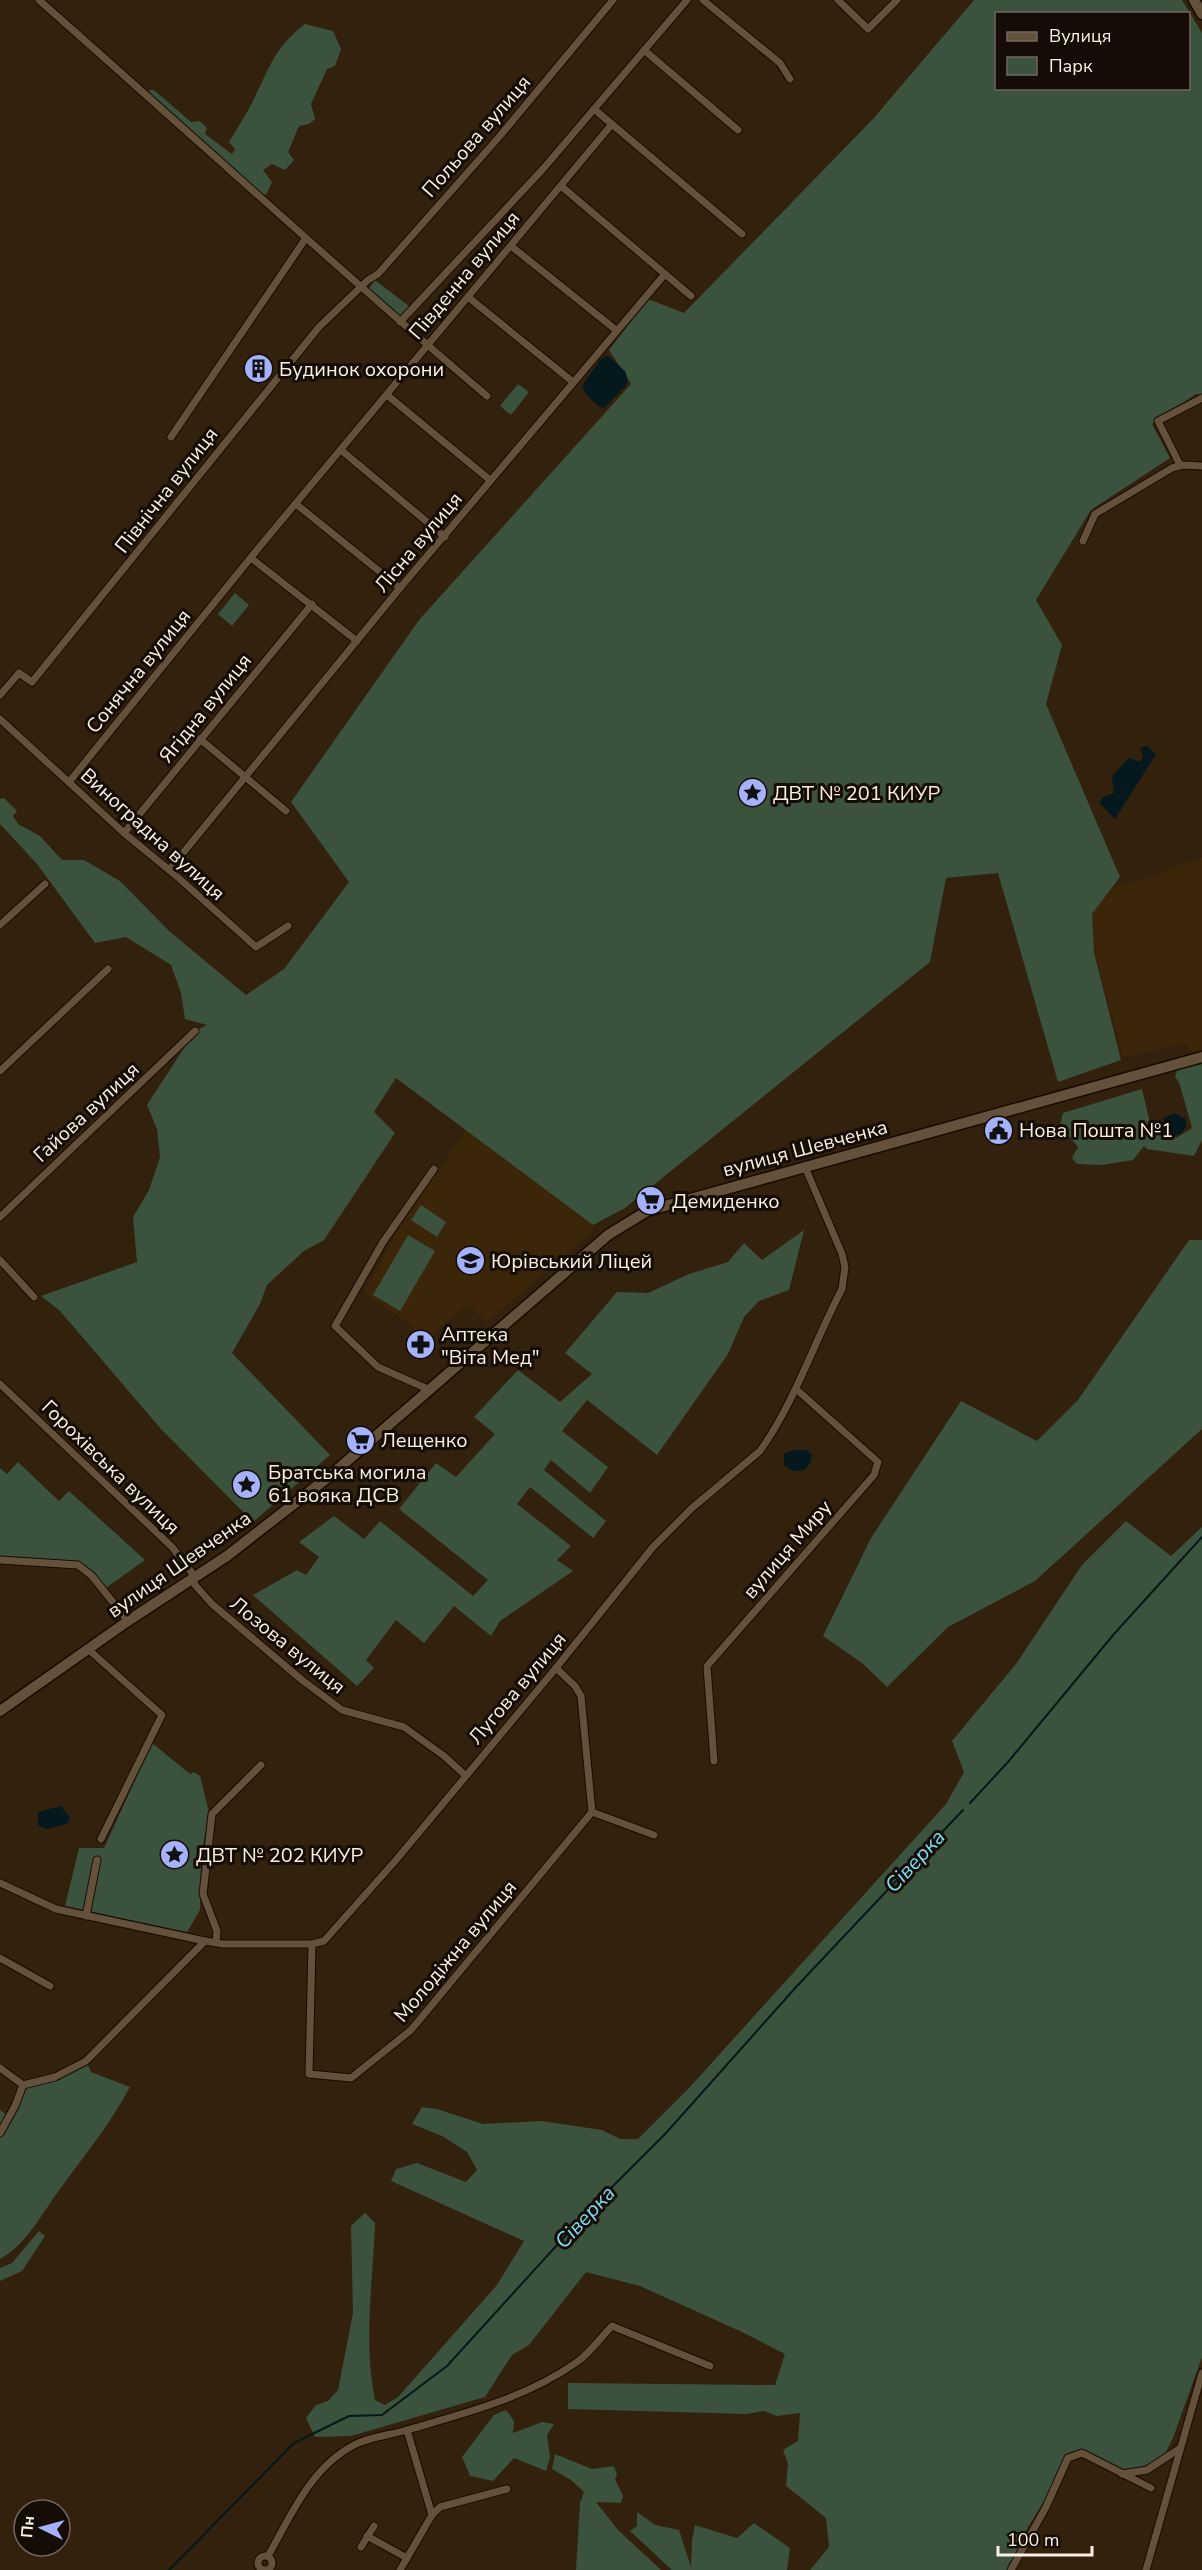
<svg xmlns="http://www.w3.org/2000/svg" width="1202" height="2570" font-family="'Nunito Sans',sans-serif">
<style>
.built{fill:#3c260a}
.green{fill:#3b523c;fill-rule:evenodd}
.water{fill:#04181d}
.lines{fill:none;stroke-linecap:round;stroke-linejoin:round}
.stream{stroke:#04181d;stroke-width:2}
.street-casing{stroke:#190a00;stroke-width:9}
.secondary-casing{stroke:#190a00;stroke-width:13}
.street{stroke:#64513b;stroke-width:7}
.secondary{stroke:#64513b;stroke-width:10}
.labels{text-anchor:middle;stroke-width:6;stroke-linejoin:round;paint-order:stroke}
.street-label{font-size:20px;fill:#fcf0e3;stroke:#140c05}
.poi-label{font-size:20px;fill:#fcf0e3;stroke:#140c05;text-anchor:start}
.water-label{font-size:21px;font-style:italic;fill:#7ddffb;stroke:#140c05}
</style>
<rect width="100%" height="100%" fill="#32210c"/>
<g class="built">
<polygon points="1202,858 1202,1049 1192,1052 1186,1044 1123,1057 1095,952 1091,912 1115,887 1152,877 1183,863"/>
<polygon points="466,1130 593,1225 592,1232 486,1323 468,1304 423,1342 409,1323 363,1293 398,1230"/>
</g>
<g class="green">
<path d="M974 0H1182L1202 33V396L1196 394 1152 424 1170 458 1091 510 1036 600 1062 645 1046 704 1120 877 1092 914 1094 952 1121 1060 1058 1082 998 873 946 878 930 962 625 1208 593 1225 396 1078 374 1112 395 1133 324 1240 304 1251 267 1285 260 1304 232 1353 330 1455 253 1522 161 1429 60 1311 41 1296 137 1262 133 1217 149 1190 160 1157 157 1129 147 1105 195 1031 207 1025 185 1019 181 993 171 965 126 937 95 943 37 864 0 824V799L4 798 17 811 13 816 18 824 40 836 62 860H84L120 881 169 931 246 995 284 969 349 882 291 802 419 620 631 384 609 350 648 299 684 313 873 119ZM996 14H1188V88H996Z"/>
<path d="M305 24 333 31 341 49 335 66 327 69 311 104 315 119 309 124 299 126 288 152 294 160 285 170 272 164 263 170 272 182 266 195 259 193 149 95V90H154L191 122 200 121 207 128 205 134 232 154 235 149 229 142C237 128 246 115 253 101 269 68 275 47 305 24Z"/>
<polygon points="375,280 410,307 399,319 367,291"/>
<polygon points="518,384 529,392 511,415 500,406"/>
<polygon points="235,593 249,605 232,626 218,614"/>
<polygon points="1202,1064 1202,1140 1194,1156 1147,1149 1144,1146 1133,1160 1102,1165 1077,1164 1072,1158 1078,1147 1060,1125 1063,1113 1142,1089 1153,1136 1164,1132 1176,1138 1192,1128 1179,1082 1175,1077 1177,1070"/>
<polygon points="421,1205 446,1222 437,1237 411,1220"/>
<polygon points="804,1230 789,1290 759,1301 744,1317 728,1354 657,1455 587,1400 562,1431 608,1467 590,1493 551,1460 544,1470 606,1521 593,1538 530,1487 517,1504 571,1546 557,1560 573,1571 500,1621 491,1636 454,1606 424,1643 396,1620 366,1660 374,1668 357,1686 253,1595 297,1570 306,1575 319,1557 299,1542 334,1516 364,1539 380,1521 473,1596 488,1580 399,1509 436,1463 456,1477 495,1434 474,1417 518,1370 560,1402 592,1374 565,1353 617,1292 648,1293 689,1274 728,1262 744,1243 762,1260"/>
<polygon points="408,1235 435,1251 400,1311 373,1295"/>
<polygon points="1189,1240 1202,1240 1202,1429 1035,1581 948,1627 887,1687 862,1663 823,1636 871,1538 961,1401 1037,1441 1078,1400"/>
<polygon points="18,1462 59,1501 69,1491 145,1560 103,1590 78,1565 0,1560 0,1468 7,1474"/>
<path d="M1126 1521 1171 1556 1202 1527V2357L1173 2438 1166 2452 1160 2457 1145 2466 1128 2471 1075 2452 1028 2527 1008 2570H810L829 2547 826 2518 786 2486 788 2464 783 2450 798 2441 800 2413 777 2416 764 2411 747 2414 568 2409V2383L775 2385 785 2354 742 2332 640 2286 586 2272 529 2345 512 2355 485 2397 351 2436 315 2437 306 2418 316 2405 328 2401 338 2390 353 2313 351 2226 365 2213 375 2223C373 2283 363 2341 375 2400L385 2405 398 2397 497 2285 524 2241 391 2181 396 2169 417 2163 466 2182 477 2170 467 2152 442 2136 412 2124 422 2107 437 2109 483 2124 541 2121 602 2130 620 2139H638L689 2088 946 1804 964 1772 952 1741 1016 1664 1082 1565Z"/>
<polygon points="152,1743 190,1774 194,1772 200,1776 209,1812 201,1858 200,1910 187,1932 65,1906 79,1848 104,1848"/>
<path d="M86 2061 91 2072 130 2087C111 2123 84 2156 60 2189 43 2212 26 2245 0 2259V2110L8 2116 23 2085 55 2077Z"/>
<polygon points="39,2231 45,2236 22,2271 0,2281 0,2268 12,2263"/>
<polygon points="506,2410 514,2421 513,2433 542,2422 554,2424 547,2435 550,2457 546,2471 514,2458 493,2481 470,2476 462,2457 494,2415"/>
<polygon points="555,2454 592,2469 614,2466 617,2475 615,2479 623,2496 621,2503 596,2502 618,2530 661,2570 576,2570 580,2503 584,2492 571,2480 552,2469"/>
<polygon points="637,2512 655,2525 679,2530 691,2567 692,2540 695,2525 737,2538 754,2523 790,2548 787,2570 672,2570 630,2531 637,2526"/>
</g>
<g class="water">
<path d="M607 355 625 371 628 380 626 386 604 408C597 407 584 393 582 386L600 360Z"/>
<polygon points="1147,746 1156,754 1115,819 1099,803 1103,797 1114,793 1112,776 1129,758 1140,762 1143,757 1140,748"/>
<path d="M1174 1113 1186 1119V1127L1181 1134 1174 1136C1167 1130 1162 1127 1164 1118Z"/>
<polygon points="794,1450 806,1450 812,1455 811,1462 805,1470 793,1471 784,1465 784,1454"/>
<polygon points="61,1806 70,1817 67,1824 46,1829 38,1825 38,1812"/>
</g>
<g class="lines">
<g class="stream">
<polyline points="970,1803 1008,1762 1114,1634 1202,1537"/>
<polyline points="169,2570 294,2443 349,2416 382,2415 447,2366 588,2211 666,2133 797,1986 963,1810"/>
</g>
<defs>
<g id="street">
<path d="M39 0C189 132 335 267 487 396"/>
<polyline points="703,0 780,63 790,79"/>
<polyline points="838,0 868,29 897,0"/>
<polyline points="644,50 738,130"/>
<polyline points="594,109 742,234"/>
<polyline points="561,186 691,296"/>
<polyline points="511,246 616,330"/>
<polyline points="468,297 573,382"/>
<polyline points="400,322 543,169 687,0"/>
<polyline points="387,395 490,480"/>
<polyline points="171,437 306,238"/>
<polyline points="341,450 445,537"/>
<polyline points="1180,465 1158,421 1202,398"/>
<polyline points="296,504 400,588"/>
<polyline points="1083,541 1095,514 1172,468 1183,465 1202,466"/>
<polyline points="251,558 357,641"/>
<polyline points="0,695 19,673 32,682 319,327 368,280 378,274 499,137 613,0"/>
<polyline points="0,719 124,833 174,874 256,947 288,926"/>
<polyline points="200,739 286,811"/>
<polyline points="69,782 261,545 612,124"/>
<polyline points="124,833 312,604"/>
<polyline points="169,870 400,588 665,274"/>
<polyline points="0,925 45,884"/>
<polyline points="0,1071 108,969"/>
<polyline points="0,1217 195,1031"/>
<polyline points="0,1260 34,1297"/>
<polyline points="0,1384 172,1547 192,1573 195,1585 212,1604 302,1680 342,1710 404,1727 444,1756 465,1775"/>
<polyline points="430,1390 378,1367 335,1326 383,1242 434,1169"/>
<polyline points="0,1560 78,1565 92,1576 128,1621"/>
<polyline points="89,1650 162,1715 101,1839"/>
<polyline points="714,1761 707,1666 874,1475 878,1462 796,1389"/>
<polyline points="592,1812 654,1835"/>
<path d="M0 1883 56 1909 205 1941 223 1944H312L324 1941 396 1860 556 1668 653 1547 692 1508 760 1451C795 1402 814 1342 842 1289L845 1267 842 1254 805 1167"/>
<polyline points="86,1916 97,1860"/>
<polyline points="216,1942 217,1931 203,1894 212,1814 261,1765"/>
<polyline points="312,1944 309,2074 351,2078 411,2030 592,1812 581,1696 575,1686 556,1668"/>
<polyline points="0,1958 50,1986"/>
<polyline points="0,2068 23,2085"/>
<polyline points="0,2133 15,2106 23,2085 55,2077 86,2061 205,1941"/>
<path d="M407 2430C466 2413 526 2398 577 2362 590 2353 601 2337 612 2326L710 2366"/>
<polyline points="1122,2474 1147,2470 1179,2449"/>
<polyline points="432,2515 440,2507 507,2489"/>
<polyline points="367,2536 407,2558"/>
<polyline points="361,2547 374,2526"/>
<path d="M268 2556C291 2516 310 2468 354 2445 369 2437 390 2435 407 2430L432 2515 400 2570"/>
<circle cx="265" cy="2563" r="7"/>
<polyline points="1011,2570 1046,2507 1068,2458 1082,2453 1151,2488"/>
<polyline points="1146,2570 1202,2373"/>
</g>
<g id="secondary">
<polyline points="1194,0 1202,14"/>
<polyline points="0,1711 128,1621 227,1556 331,1475 608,1235 647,1211 1202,1057"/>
</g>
</defs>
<use href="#street" class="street-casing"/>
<use href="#secondary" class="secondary-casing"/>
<use href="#street" class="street"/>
<use href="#secondary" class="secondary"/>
</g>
<defs>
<symbol id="building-disc" viewBox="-11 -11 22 22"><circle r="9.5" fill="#a6b1fc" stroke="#140c05"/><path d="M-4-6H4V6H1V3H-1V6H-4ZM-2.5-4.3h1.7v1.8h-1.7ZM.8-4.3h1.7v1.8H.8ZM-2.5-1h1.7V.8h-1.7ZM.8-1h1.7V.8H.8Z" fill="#111"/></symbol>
<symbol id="sight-disc" viewBox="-11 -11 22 22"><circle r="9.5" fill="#a6b1fc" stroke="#140c05"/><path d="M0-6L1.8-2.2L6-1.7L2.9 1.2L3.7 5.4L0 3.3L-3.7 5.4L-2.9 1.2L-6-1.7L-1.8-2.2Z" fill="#111"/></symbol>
<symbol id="civic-disc" viewBox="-11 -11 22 22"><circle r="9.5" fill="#a6b1fc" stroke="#140c05"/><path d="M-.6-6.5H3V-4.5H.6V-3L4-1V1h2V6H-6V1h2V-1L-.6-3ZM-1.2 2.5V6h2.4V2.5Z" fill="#111"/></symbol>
<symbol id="supermarket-disc" viewBox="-11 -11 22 22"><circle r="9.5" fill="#a6b1fc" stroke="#140c05"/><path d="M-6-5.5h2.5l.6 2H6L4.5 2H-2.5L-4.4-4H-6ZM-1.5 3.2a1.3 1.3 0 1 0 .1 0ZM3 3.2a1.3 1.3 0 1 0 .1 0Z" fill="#111"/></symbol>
<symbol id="school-disc" viewBox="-11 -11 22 22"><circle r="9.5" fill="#a6b1fc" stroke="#140c05"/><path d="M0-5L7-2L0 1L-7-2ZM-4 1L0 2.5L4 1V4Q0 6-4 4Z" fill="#111"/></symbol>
<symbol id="pharmacy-disc" viewBox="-11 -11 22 22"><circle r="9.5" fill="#a6b1fc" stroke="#140c05"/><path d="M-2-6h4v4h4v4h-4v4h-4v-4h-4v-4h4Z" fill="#111"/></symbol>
</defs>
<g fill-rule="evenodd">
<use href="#building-disc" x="242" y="352" width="33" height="33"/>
<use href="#sight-disc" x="736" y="776" width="33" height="33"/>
<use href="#civic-disc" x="982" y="1114" width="33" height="33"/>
<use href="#supermarket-disc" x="634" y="1184" width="33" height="33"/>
<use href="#school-disc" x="454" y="1244" width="33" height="33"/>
<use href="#pharmacy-disc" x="404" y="1328" width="33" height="33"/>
<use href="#supermarket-disc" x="344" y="1424" width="33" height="33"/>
<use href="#sight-disc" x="230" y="1468" width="33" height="33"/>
<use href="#sight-disc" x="158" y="1838" width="33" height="33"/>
</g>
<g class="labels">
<g class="street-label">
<text transform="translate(476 136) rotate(-49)" y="7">Польова вулиця</text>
<text transform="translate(464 275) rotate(-50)" y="7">Південна вулиця</text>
<text transform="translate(166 490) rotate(-52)" y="7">Північна вулиця</text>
<text transform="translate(418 542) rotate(-50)" y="7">Лісна вулиця</text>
<text transform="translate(138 671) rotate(-51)" y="7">Сонячна вулиця</text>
<text transform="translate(205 708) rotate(-51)" y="7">Ягідна вулиця</text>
<text transform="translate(153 834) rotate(42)" y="7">Виноградна вулиця</text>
<text transform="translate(86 1112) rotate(-43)" y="7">Гайова вулиця</text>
<text transform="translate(805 1148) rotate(-15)" y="7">вулиця Шевченка</text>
<text transform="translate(111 1467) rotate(44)" y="7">Горохівська вулиця</text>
<text transform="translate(787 1549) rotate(-49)" y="7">вулиця Миру</text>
<text transform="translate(179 1564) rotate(-35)" y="7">вулиця Шевченка</text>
<text transform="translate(288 1645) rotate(39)" y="7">Лозова вулиця</text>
<text transform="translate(517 1688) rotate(-50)" y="7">Лугова вулиця</text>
<text transform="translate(455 1951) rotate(-50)" y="7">Молодіжна вулиця</text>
</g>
<g class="poi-label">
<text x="279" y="376">Будинок охорони</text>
<text x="773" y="800">ДВТ № 201 КИУР</text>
<text x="1019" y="1137">Нова Пошта №1</text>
<text x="672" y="1208">Демиденко</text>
<text x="491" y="1268">Юрівський Ліцей</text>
<text x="441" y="1341">Аптека<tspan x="441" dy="23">"Віта Мед"</tspan></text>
<text x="381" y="1447">Лещенко</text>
<text x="268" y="1479">Братська могила<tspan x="268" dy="23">61 вояка ДСВ</tspan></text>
<text x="196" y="1862">ДВТ № 202 КИУР</text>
</g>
<g class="water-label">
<text transform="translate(915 1861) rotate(-47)" y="7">Сіверка</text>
<text transform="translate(585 2217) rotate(-47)" y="7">Сіверка</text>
</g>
</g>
<rect x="995" y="12" width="195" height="78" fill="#140c05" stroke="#71675e" stroke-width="1.5"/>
<rect x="1007" y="32" width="30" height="9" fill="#64513b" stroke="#71675e" stroke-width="1.5"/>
<text x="1049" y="42" font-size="18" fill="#fcf0e3">Вулиця</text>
<rect x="1007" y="57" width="30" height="18" fill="#3b523c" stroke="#71675e" stroke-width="1.5"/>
<text x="1049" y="72" font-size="18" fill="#fcf0e3">Парк</text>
<g transform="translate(42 2528) rotate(275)"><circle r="28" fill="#140c05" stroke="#71675e" stroke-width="1.5"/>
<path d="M0-4.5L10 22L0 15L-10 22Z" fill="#a6b1fc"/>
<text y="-9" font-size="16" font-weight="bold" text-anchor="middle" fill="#fcf0e3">Пн</text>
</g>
<path d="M998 2546v9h94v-9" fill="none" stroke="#fcf0e3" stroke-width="3"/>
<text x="1007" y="2546" font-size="18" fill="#fcf0e3" stroke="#140c05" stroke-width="4.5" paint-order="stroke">100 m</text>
</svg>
